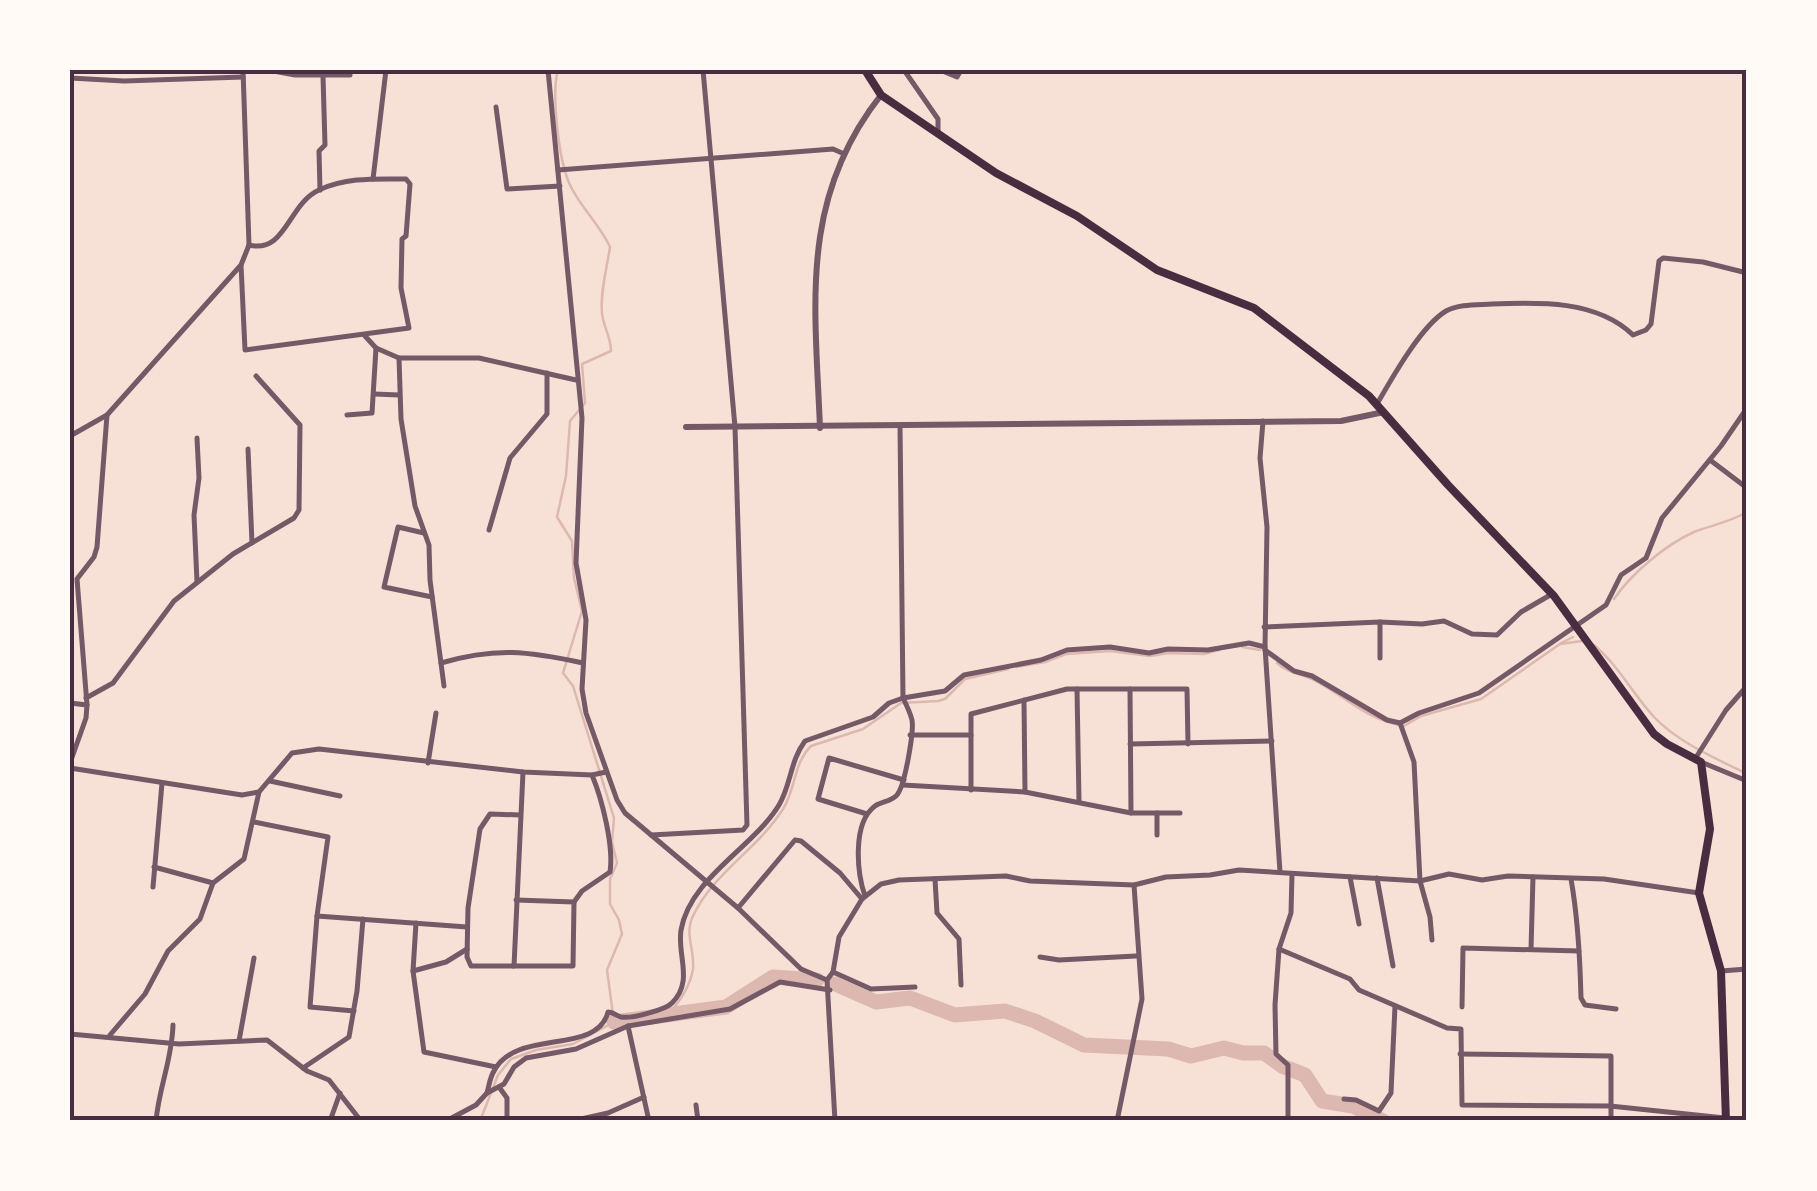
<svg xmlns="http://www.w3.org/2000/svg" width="1817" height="1191" font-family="'Sofia Sans Condensed',sans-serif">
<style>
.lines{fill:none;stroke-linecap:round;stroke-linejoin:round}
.stream{stroke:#dcb8b0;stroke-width:2.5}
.river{stroke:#dcb8b0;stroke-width:15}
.minor{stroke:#755966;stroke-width:5}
.tertiary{stroke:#755966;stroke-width:6}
.secondary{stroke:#4a2c40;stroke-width:8}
.neatline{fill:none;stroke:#4a2c40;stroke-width:4}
</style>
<rect width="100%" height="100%" fill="#f7e1d7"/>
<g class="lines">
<g class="stream">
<path d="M1614 599C1631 574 1665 545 1694 532 1712 525 1730 522 1747 512"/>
<polyline points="1561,643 1573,637"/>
<path d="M1594 645C1618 665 1633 694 1654 717 1679 743 1715 758 1747 774"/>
<polyline points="1242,647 1260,650"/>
<path d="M1277 663C1288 673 1299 673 1312 679 1345 695 1367 721 1404 726L1421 716 1481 699 1560 644 1582 641"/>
<polyline points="1016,667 1045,662 1066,654 1110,651 1150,656 1169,653 1204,654 1219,650"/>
<path d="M666 1016C679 1003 690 987 693 969 695 950 684 934 693 916 714 872 758 849 783 809 796 789 793 764 811 746L863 729 901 703 938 701 945 699 965 679 1008 669"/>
<path d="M480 1121 498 1075 511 1059 536 1050 573 1044 614 1022 607 970 622 934 619 920 610 904V879L617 863 612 842 614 818 573 686 563 673 582 611 574 578 572 541 557 517 566 476 570 421 585 403 582 364 611 351C611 336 603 327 602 313 600 292 607 268 610 247 600 225 582 209 571 187 559 164 551 95 558 70"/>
</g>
<g class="river">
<polyline points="835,984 876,1002 910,998 955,1015 1005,1011 1035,1021 1084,1045 1168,1049 1191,1056 1224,1048 1243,1053 1264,1053 1282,1066 1305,1075 1322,1101 1353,1106 1383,1121"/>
<polyline points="614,1022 726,1007 773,977 817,980"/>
</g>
<g class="minor">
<polyline points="268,70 295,75 350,75"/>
<polyline points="548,70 582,418 576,563 586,620 582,689 586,713 617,800 625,813 738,908 801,969 827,980"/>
<polyline points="904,70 938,119 938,132"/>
<polyline points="940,70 957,77 961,70"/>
<polyline points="70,78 124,81 243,77"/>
<polyline points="496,107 507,189 560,186"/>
<polyline points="558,170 833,149 842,153"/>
<polyline points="373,179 386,70"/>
<polyline points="320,190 319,151 325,145 323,76"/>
<path d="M241 265 245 350 409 328 401 288 402 239 406 236 410 184 406 179C376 179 347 177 319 190 288 204 286 254 249 245"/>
<polyline points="365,336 376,348 399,358 479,358 576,380"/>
<polyline points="399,358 401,419 415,506 429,545 430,580 444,686"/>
<polyline points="374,394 399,395"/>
<path d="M1377 404C1392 378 1421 326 1446 311 1459 304 1478 305 1492 304 1539 302 1597 300 1633 335L1646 330 1651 324 1659 261 1663 258 1703 262 1747 273"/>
<polyline points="347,415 372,413 376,348"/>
<polyline points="1263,421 1260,458 1267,527 1265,647 1280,872"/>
<polyline points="70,436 107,415"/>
<polyline points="197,438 199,478 194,515 197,582"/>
<polyline points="248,449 252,543"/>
<polyline points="1710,460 1747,488"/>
<polyline points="489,530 510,458 547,414 547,373"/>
<polyline points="424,533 398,527 384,587 432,597"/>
<polyline points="1380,622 1422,624 1444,621 1472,634 1497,635 1521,612 1552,594"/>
<polyline points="1264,627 1380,622 1380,658"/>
<polyline points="1265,650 1294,671 1312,676 1387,720 1400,723 1419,713 1479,693 1606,605 1621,575 1646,558 1662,518 1721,446 1747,408"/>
<path d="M441 663C495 647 528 651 583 663"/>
<polyline points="1077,689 1079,801"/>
<polyline points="1130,689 1131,813"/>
<polyline points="86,698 113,683 174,601 233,554 294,518 299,510 300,425 256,376"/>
<polyline points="1024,700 1025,792"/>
<polyline points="70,703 87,705"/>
<polyline points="1400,723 1414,762 1420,881 1430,917 1432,940"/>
<polyline points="910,735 971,735"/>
<polyline points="1130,744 1272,741"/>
<polyline points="1695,759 1726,710 1747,686"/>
<polyline points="1701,762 1747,781"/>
<polyline points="70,763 86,718 87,705 77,579 94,557 97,547 107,415 241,265 249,245 243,70"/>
<polyline points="428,763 436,713"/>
<polyline points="70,768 242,795 259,792"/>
<polyline points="270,781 340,796"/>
<polyline points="903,785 1025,792 1131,813 1180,813"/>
<polyline points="971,790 971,714 1067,689 1187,689 1188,744"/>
<polyline points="1157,813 1157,835"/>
<polyline points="867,814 818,799 829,758 904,780"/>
<polyline points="254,822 328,837 317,916 310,1007 354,1011"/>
<polyline points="651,835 743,830 747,825 735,427 703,70"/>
<polyline points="154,867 213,883"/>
<polyline points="1350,877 1359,924"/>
<polyline points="1377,878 1393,966"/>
<polyline points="935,879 937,913 959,939 961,985"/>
<path d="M1571 879C1578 918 1580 958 1581 998L1585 1005 1616 1009"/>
<polyline points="153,887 162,783"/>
<path d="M865 896C857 873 852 823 875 806 881 802 891 801 896 796 905 788 914 731 912 720 910 712 906 704 903 698L900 425"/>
<polyline points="516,900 574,902 573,966 471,966 467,957 468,908 480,829 490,814 520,815"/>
<path d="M574 902 582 891 610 872C614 846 602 799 592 775"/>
<polyline points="738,908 795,840 801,841 840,873 862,899"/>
<polyline points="317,916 467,927"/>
<polyline points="416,923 413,971 446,962 467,949"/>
<polyline points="1279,949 1350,979 1359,990 1447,1028 1461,1029 1462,1105 1610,1106 1725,1118"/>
<polyline points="1531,949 1533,877"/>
<polyline points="1040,957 1059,960 1136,956"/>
<polyline points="514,966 523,772"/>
<polyline points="413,971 424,1052 496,1067"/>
<polyline points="1721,971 1747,969"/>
<polyline points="833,972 871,989 915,987"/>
<polyline points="1462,1007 1463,948 1579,951"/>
<polyline points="628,1026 649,1121"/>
<polyline points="70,1034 179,1044 267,1040 307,1071 329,1080 361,1121"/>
<polyline points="110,1035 145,994 168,951 200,919 213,883 244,859 259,792 292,753 319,749 523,772 592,775 606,772"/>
<polyline points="239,1041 254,958"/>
<polyline points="1460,1054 1611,1056 1611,1121"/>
<polyline points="303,1068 349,1037 357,991 363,919"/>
<polyline points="499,1087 507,1098 507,1121"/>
<path d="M487 1093C489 1086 490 1077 494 1071 516 1028 597 1056 608 1012 613 1012 617 1016 621 1017 631 1019 665 1010 672 1003 694 981 677 956 681 930 690 878 753 848 779 805 791 785 790 761 805 741L873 717 889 703 903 698 945 691 964 675 1041 660 1067 650 1110 647 1149 653 1168 649 1208 650 1249 643 1265 647"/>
<polyline points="1344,1099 1356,1100 1379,1111 1391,1093 1395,1006"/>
<polyline points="696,1105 698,1121"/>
<path d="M156 1121C159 1087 172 1060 173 1025"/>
<polyline points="330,1121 340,1093"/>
<polyline points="446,1121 476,1105 487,1093 504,1084 514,1067 526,1058 576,1049 628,1026 730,1009 780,982 830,990"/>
<polyline points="572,1121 608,1113 644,1097"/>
<polyline points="835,1121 827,980 833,972 839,937 862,899 881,884 899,880 1006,876 1030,881 1134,885 1166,877 1210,875 1239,870 1420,881 1449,874 1482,880 1508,876 1604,879 1699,893"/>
<polyline points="1117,1121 1142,999 1134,885"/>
<polyline points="1288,1121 1288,1065 1276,1054 1275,1005 1279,949 1291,913 1292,874"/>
</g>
<g class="tertiary">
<polyline points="686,427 1341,421 1384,412"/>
<path d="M820 428C815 304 799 199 881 95"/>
</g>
<polyline class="secondary" points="865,70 881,95 996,173 1077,216 1157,270 1254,308 1369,396 1448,485 1554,596 1654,734 1667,744 1701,762 1710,829 1699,893 1721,971 1726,1121"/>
</g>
<rect width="1817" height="1191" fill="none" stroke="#fffaf5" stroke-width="145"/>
<rect x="72" y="72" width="1672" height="1046" class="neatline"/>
</svg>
